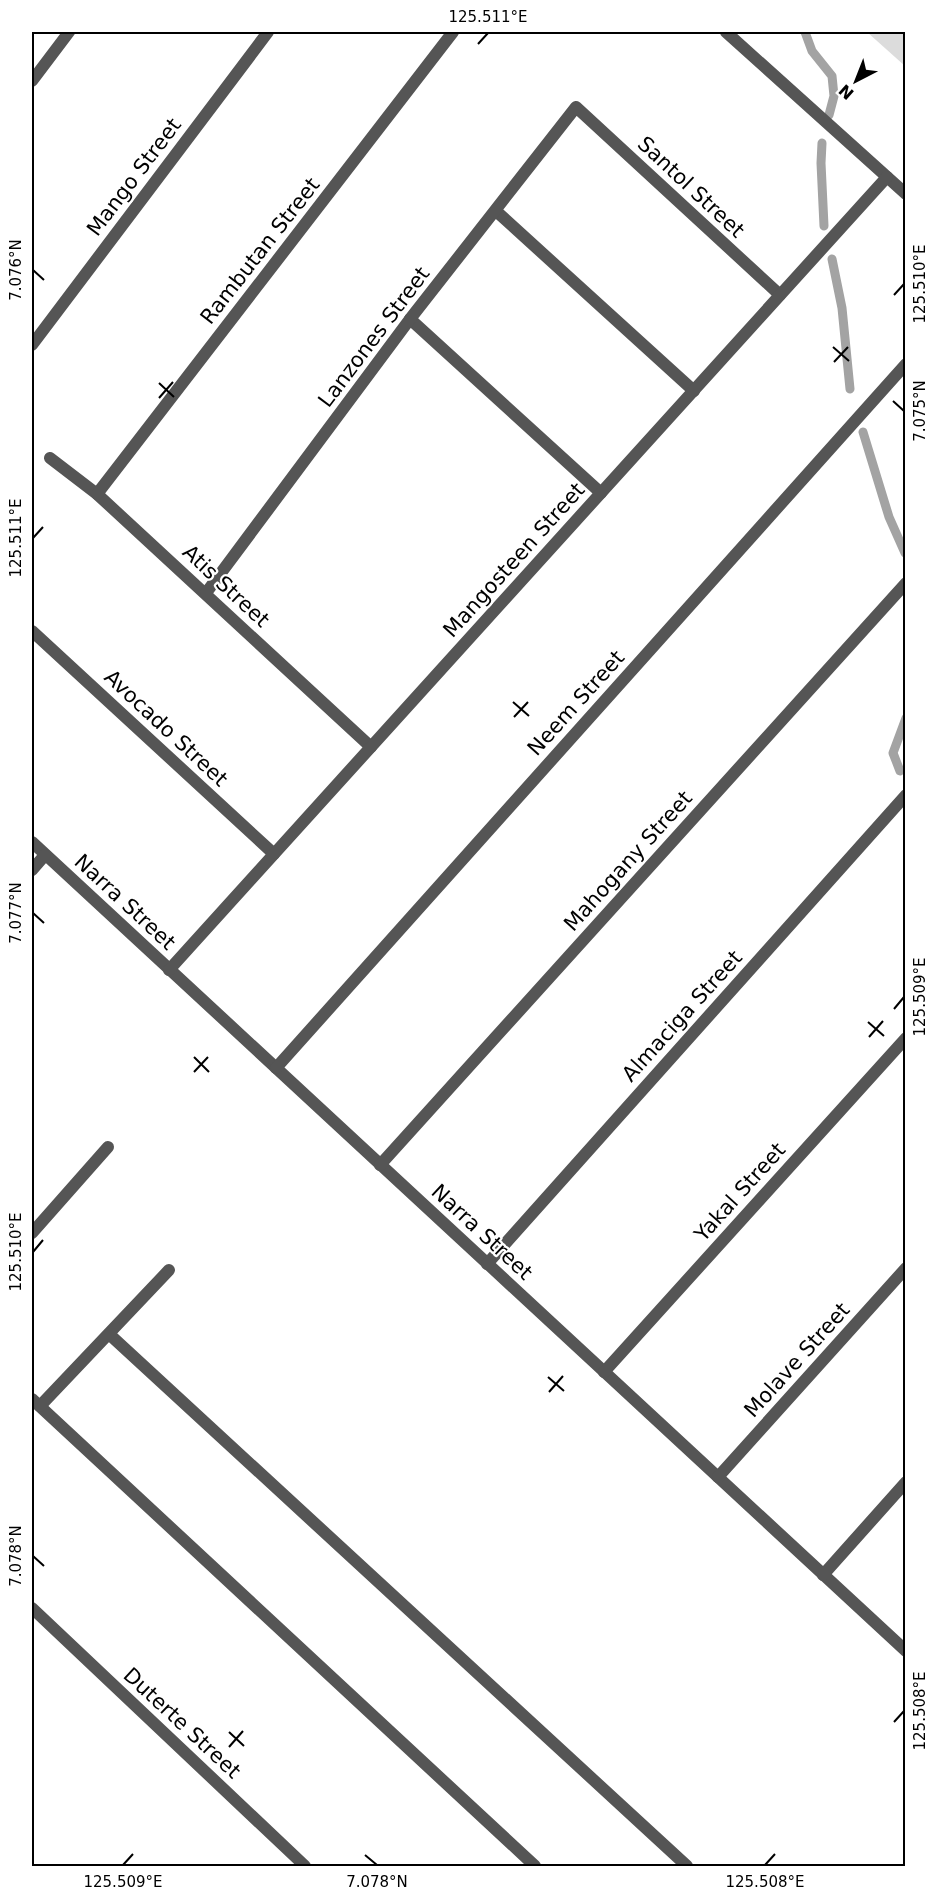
<svg xmlns="http://www.w3.org/2000/svg" width="937" height="1898" font-family="'DejaVu Sans',sans-serif">
<style>
.green{fill:#dcdcdc}
.lines{fill:none;stroke-linecap:round;stroke-linejoin:round}
.stream{stroke:#a3a3a3;stroke-width:9}
.service{stroke:#555;stroke-width:12}
.minor{stroke:#555;stroke-width:12}
.ticks{fill:none;stroke:#000;stroke-width:2}
.labels{text-anchor:middle;stroke-width:4.5;stroke-linejoin:round;paint-order:stroke}
.street-label{font-size:21px;fill:#000;stroke:#fff}
.neatline{fill:none;stroke:#000;stroke-width:2}
.ticks-label{font-size:15px;text-anchor:middle;fill:#000}
</style>
<rect width="100%" height="100%" fill="#fff"/>
<polygon class="green" points="867,32 905,32 905,66"/>
<g class="lines">
<g class="stream">
<polyline points="805,32 812,51 832,76 834,96 829,115"/>
<polyline points="822,143 821,163 824,226"/>
<polyline points="832,259 842,308 850,389"/>
<polyline points="863,432 889,517 905,553"/>
<polyline points="900,771 893,753 906,718"/>
</g>
<polyline class="service" points="109,1334 687,1866"/>
<g class="minor">
<polyline points="726,32 906,194"/>
<polyline points="32,81 69,32"/>
<polyline points="496,211 694,391"/>
<polyline points="410,319 601,493"/>
<polyline points="32,345 268,32"/>
<polyline points="50,458 97,494 371,747"/>
<polyline points="97,494 453,32"/>
<polyline points="206,593 410,319 576,107 780,295"/>
<polyline points="32,631 274,854"/>
<polyline points="32,842 906,1651"/>
<polyline points="32,870 45,855"/>
<polyline points="169,970 887,177"/>
<polyline points="276,1068 906,364"/>
<polyline points="380,1165 906,583"/>
<polyline points="32,1233 108,1147"/>
<polyline points="487,1264 906,795"/>
<polyline points="604,1372 906,1038"/>
<polyline points="32,1399 535,1866"/>
<polyline points="40,1406 169,1270"/>
<polyline points="718,1477 906,1268"/>
<polyline points="823,1575 906,1482"/>
<polyline points="32,1608 305,1866"/>
</g>
</g>
<path class="ticks" d="M478 44 488 33M33 270 44 280M894 295 904 284M833 347 849 361M834 362 848 347M159 383 174 397M159 398 173 382M893 401 904 411M33 538 43 527M513 702 529 716M514 717 528 702M33 913 44 923M894 1009 904 997M868 1022 884 1036M869 1037 883 1021M194 1057 209 1072M194 1072 208 1057M33 1252 43 1240M548 1377 564 1391M549 1392 563 1376M33 1556 44 1566M894 1722 904 1711M229 1732 244 1746M229 1747 243 1731M365 1855 377 1865M123 1865 133 1854M765 1865 775 1854"/>
<g class="labels">
<g class="street-label">
<text transform="translate(134 177) rotate(-53)" y="7">Mango Street</text>
<text transform="translate(691 187) rotate(43)" y="7">Santol Street</text>
<text transform="translate(260 251) rotate(-52)" y="7">Rambutan Street</text>
<text transform="translate(374 337) rotate(-53)" y="7">Lanzones Street</text>
<text transform="translate(514 560) rotate(-48)" y="7">Mangosteen Street</text>
<text transform="translate(226 586) rotate(43)" y="7">Atis Street</text>
<text transform="translate(576 703) rotate(-48)" y="7">Neem Street</text>
<text transform="translate(166 728) rotate(43)" y="7">Avocado Street</text>
<text transform="translate(628 861) rotate(-48)" y="7">Mahogany Street</text>
<text transform="translate(125 902) rotate(43)" y="7">Narra Street</text>
<text transform="translate(682 1016) rotate(-48)" y="7">Almaciga Street</text>
<text transform="translate(740 1192) rotate(-48)" y="7">Yakal Street</text>
<text transform="translate(482 1232) rotate(43)" y="7">Narra Street</text>
<text transform="translate(797 1360) rotate(-48)" y="7">Molave Street</text>
<text transform="translate(182 1723) rotate(43)" y="7">Duterte Street</text>
</g>
</g>
<rect width="937" height="1898" fill="none" stroke="#ffffff" stroke-width="66"/>
<g transform="translate(856 81) rotate(222)" stroke="#ffffff" stroke-width="4.5" paint-order="stroke">
<path d="M0-4.5L10 22L0 15L-10 22Z" fill="#000000"/>
<text y="-9" font-size="16" font-weight="bold" text-anchor="middle" fill="#000000">N</text>
</g>
<rect x="33" y="33" width="871" height="1832" class="neatline"/>
<g class="ticks-label">
<text x="488" y="22">125.511°E</text>
<text transform="translate(16 270) rotate(-90)" y="5">7.076°N</text>
<text transform="translate(920 284) rotate(-90)" y="5">125.510°E</text>
<text transform="translate(920 411) rotate(-90)" y="5">7.075°N</text>
<text transform="translate(16 538) rotate(-90)" y="5">125.511°E</text>
<text transform="translate(16 913) rotate(-90)" y="5">7.077°N</text>
<text transform="translate(920 997) rotate(-90)" y="5">125.509°E</text>
<text transform="translate(16 1252) rotate(-90)" y="5">125.510°E</text>
<text transform="translate(16 1556) rotate(-90)" y="5">7.078°N</text>
<text transform="translate(920 1711) rotate(-90)" y="5">125.508°E</text>
<text x="123" y="1887">125.509°E</text>
<text x="377" y="1887">7.078°N</text>
<text x="765" y="1887">125.508°E</text>
</g>
</svg>
